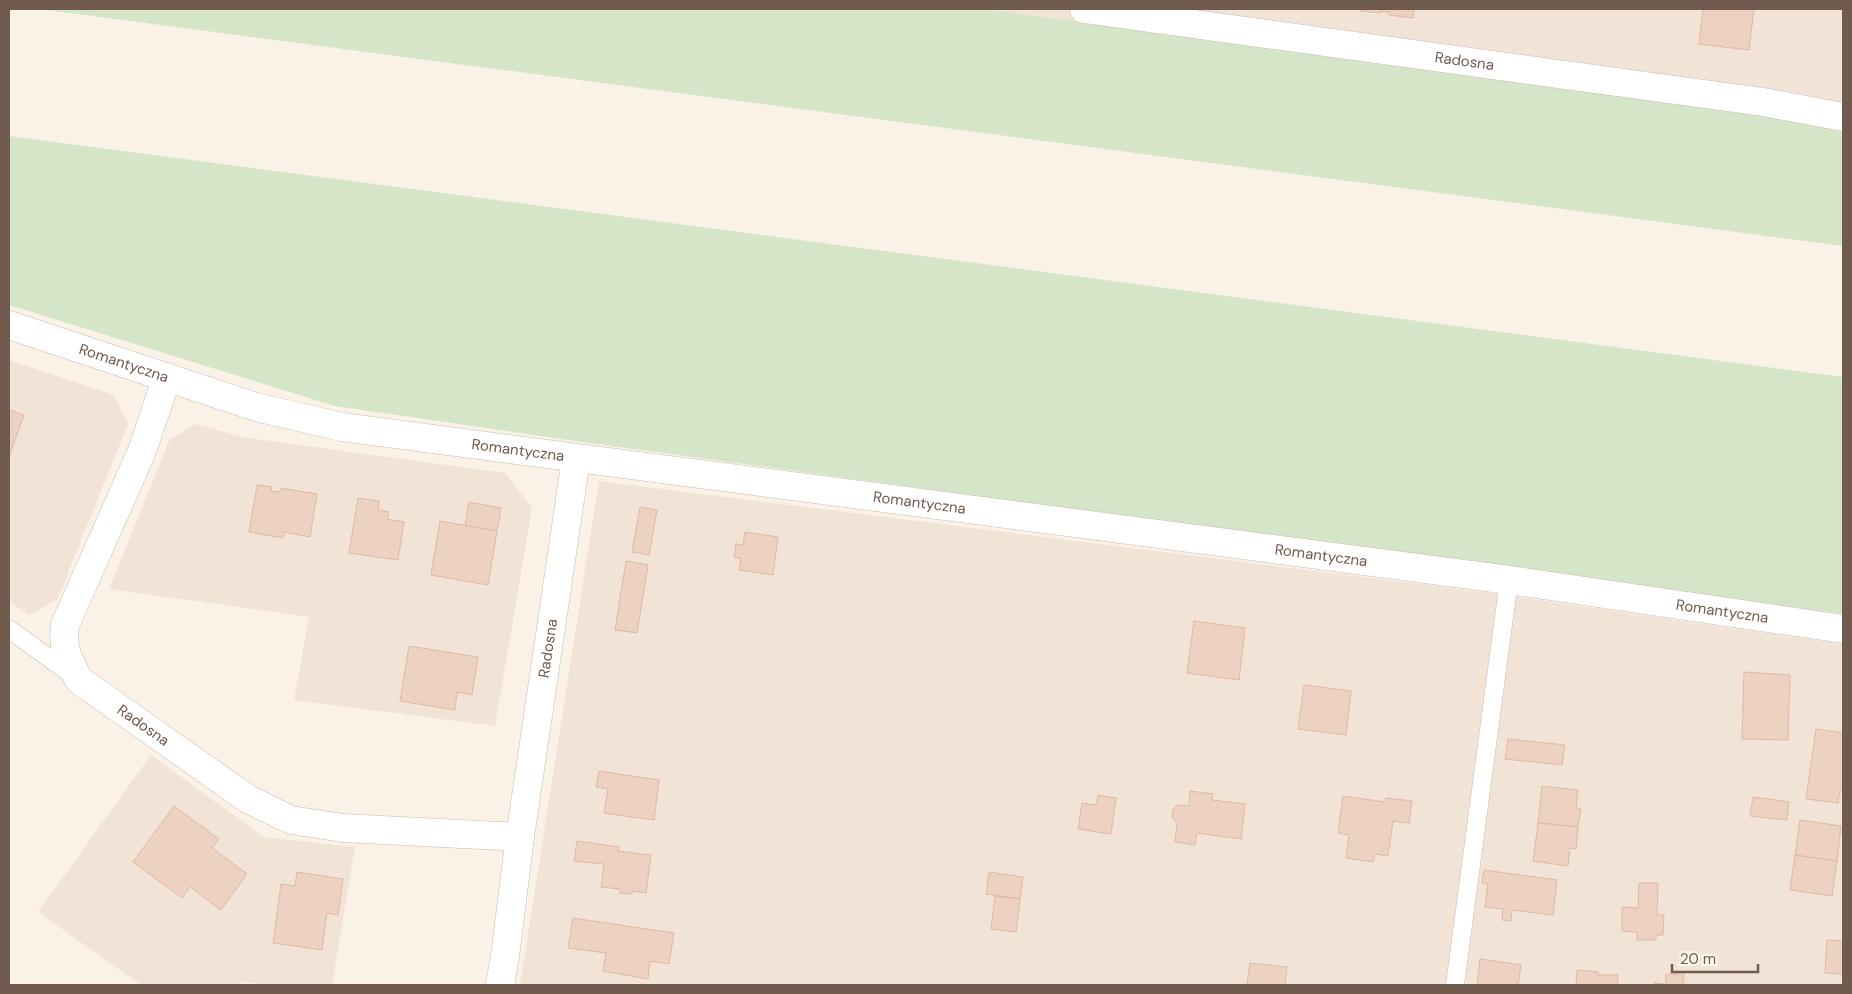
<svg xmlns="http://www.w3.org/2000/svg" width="1852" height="994" font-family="'DM Sans',sans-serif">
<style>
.residential{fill:#f1e4d6}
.green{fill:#d4e6c7}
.building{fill:#edd2c2;stroke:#deb9a4}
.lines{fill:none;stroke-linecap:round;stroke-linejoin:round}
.lane-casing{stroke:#cbbaae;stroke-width:19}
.street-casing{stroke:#cbbaae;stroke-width:29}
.lane{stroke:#fff;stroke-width:18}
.street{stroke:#fff;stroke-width:28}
.labels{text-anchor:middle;stroke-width:5;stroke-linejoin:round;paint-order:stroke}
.street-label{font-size:15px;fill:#715a4e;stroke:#fdf7ed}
</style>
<rect width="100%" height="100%" fill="#faf2e7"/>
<g class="residential">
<polygon points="984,9 1843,9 1843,132 1757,113"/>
<polygon points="9,360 114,395 128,424 57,600 29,615 9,601"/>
<polygon points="196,424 242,437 505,473 532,508 495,726 294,700 309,617 109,589 170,439"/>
<polygon points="599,481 1490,593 1843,644 1843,985 520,985"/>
<polygon points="151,755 264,837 355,847 332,985 274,985 242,982 241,985 141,985 38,912"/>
</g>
<g class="green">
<polygon points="39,9 984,9 1757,113 1843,132 1843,246"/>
<polygon points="9,136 1843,377 1843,614 582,442 335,406 9,305"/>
</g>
<g class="building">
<polygon points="1361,9 1414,9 1413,18 1389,15 1389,12 1381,11 1381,13 1360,11"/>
<polygon points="1703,9 1754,9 1749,50 1699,44"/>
<polygon points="9,410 24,415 9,457"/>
<polygon points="257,485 272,487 271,491 280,492 281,488 317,494 310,537 284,532 283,538 249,532"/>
<polygon points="358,498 379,501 378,510 389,512 387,519 404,522 398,560 349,553"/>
<polygon points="469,502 501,508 497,531 465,526"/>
<polygon points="640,507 657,510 649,555 632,552"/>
<polygon points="440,521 497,531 488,585 431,575"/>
<polygon points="745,532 778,537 773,575 739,570 741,559 734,557 736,544 743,545"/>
<polygon points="626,561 648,565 637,633 615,630"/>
<polygon points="1194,621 1245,628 1239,680 1187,673"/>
<polygon points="409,646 478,657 472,695 457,692 455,710 400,701"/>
<polygon points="1744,672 1790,675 1788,740 1742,739"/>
<polygon points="1304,685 1351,691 1346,735 1298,729"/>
<polygon points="1816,729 1843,733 1843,791 1840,790 1838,803 1806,799"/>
<polygon points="1508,739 1565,745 1562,765 1505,759"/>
<polygon points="599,771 659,780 654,820 604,813 608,789 596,787"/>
<polygon points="1542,786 1578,790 1576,808 1581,809 1578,827 1538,823"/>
<polygon points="1190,791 1213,794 1212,800 1245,804 1241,839 1197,833 1195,845 1175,842 1177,824 1172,817 1173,809 1179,805 1189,806"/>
<polygon points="1098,795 1116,798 1111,834 1078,829 1082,803 1096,805"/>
<polygon points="1343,796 1385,802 1386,798 1412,801 1409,823 1393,821 1388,856 1375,854 1373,862 1346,858 1349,835 1338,833"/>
<polygon points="1753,797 1789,802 1787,820 1750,816"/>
<polygon points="174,806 219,839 212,848 247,874 221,910 190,887 182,898 133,862"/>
<polygon points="1800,820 1841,826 1837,861 1795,855"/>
<polygon points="1538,823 1578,827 1576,849 1570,848 1568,866 1533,861"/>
<polygon points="577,841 619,847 618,851 651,855 646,893 632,891 632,894 620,893 620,889 601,887 604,864 574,861"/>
<polygon points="1795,855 1837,861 1832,896 1790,890"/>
<polygon points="1484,870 1557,880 1553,915 1512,910 1511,921 1502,920 1503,909 1485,907 1488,884 1482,883"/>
<polygon points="297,872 343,879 338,915 327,913 322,950 273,943 281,884 295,886"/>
<polygon points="989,872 1023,877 1020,899 986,894"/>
<polygon points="1639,883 1658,883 1657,915 1664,915 1663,935 1656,935 1656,940 1637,940 1637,932 1622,931 1622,907 1638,908"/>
<polygon points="995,896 1020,899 1016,932 991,929"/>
<polygon points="573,918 674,933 669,964 650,961 648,979 603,971 606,953 568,948"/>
<polygon points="1827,940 1843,941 1843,974 1825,973"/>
<polygon points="1480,959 1521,965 1518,985 1477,985"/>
<polygon points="1250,963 1287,967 1285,985 1247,985"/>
<polygon points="1577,970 1598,972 1598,975 1618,975 1617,985 1576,985"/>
<polygon points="1666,974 1684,974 1683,984 1698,985 1654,985 1654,983 1666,984"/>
</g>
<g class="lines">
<defs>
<g id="lane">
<polyline points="9,629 74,676"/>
<polyline points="1455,985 1509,580"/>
</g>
<g id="street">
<path id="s1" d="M1084 9 1763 102 1843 117"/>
<path id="s2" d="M9 325 256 407 342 427 1509 580 1843 629"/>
<path id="s3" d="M167 377 142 451 65 625C62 648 68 659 79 680L248 799 291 820 343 828 520 837"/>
<path id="s4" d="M500 985 505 956 520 837 576 459"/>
</g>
</defs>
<use href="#lane" class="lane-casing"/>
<use href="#street" class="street-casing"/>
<use href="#lane" class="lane"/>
<use href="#street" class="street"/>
</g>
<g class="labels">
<g class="street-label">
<text dy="5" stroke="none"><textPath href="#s1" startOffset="384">Radosna</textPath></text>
<text dy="5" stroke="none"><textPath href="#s2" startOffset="121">Romantyczna</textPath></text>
<text dy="5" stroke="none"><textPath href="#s2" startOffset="526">Romantyczna</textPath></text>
<text dy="5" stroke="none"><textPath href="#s2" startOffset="931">Romantyczna</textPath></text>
<text dy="5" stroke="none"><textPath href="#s2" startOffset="1336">Romantyczna</textPath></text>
<text dy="5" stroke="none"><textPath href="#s2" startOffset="1741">Romantyczna</textPath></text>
<text dy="5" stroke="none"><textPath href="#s4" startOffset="340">Radosna</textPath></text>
<text dy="5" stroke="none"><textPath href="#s3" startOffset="405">Radosna</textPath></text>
</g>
</g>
<rect width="1852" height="994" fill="none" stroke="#715a4e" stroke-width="20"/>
<path d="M1672 964v8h86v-8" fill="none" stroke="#715a4e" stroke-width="2.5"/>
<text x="1680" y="964" font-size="15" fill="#715a4e" stroke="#fdf7ed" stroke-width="4" paint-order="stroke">20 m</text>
</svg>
